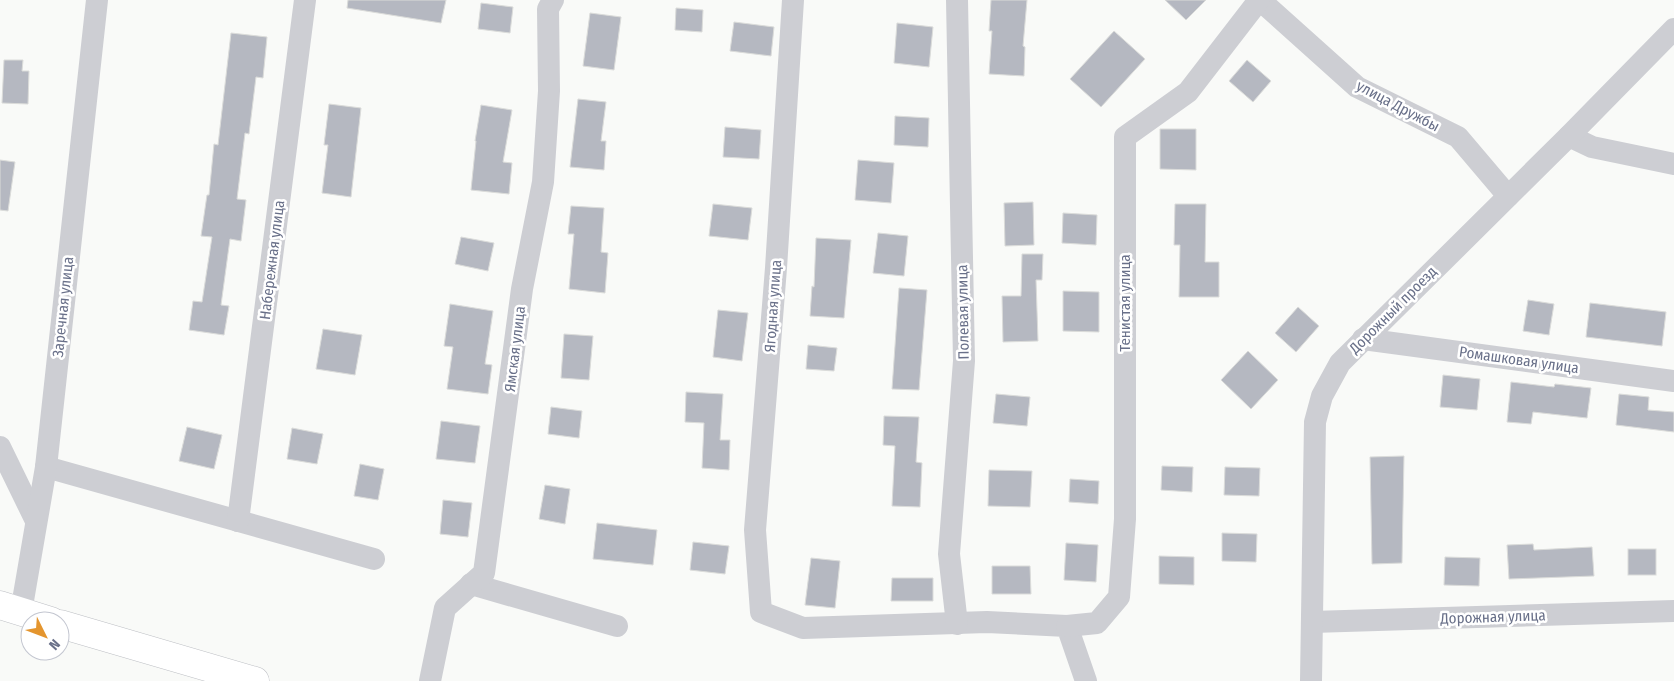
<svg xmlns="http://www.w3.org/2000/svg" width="1674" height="681" font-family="'Fira Sans Condensed',sans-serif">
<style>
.building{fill:#b5b8c1;stroke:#dbdcda}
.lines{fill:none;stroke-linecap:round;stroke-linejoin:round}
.major-casing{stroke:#bdbfc4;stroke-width:29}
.minor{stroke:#cdced3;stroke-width:22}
.major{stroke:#fff;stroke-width:28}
.labels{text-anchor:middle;stroke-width:5;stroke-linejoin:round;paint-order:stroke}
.street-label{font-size:15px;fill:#697089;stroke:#fff}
</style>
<rect width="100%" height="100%" fill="#f9faf8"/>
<g class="building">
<polygon points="348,0 446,0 441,23 347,8"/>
<polygon points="991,0 1027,0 1023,46 1025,47 1024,76 989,74 992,31 989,31"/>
<polygon points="1165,0 1206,0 1186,20"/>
<polygon points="481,3 513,7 510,33 478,29"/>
<polygon points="676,8 703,10 702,32 675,30"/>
<polygon points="590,13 621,17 614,70 583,66"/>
<polygon points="734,22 774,27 771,56 730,51"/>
<polygon points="897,23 933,27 929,67 894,63"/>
<polygon points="1114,31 1145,59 1101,107 1070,79"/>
<polygon points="231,33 267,37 263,78 256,77 249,134 245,133 237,199 246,200 241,241 230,239 221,305 229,306 224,335 189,330 193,301 202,302 212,237 201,236 207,195 209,195 214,144 218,145"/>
<polygon points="4,60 23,60 22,71 29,71 28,104 2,103"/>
<polygon points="1247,60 1271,81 1253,102 1229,81"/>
<polygon points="578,99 606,102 601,141 606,141 604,170 570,167"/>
<polygon points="329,104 361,108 351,197 322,193 328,145 324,145"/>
<polygon points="481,105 512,110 503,162 512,163 509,194 471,190 476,141 475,141"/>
<polygon points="895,116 929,118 928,147 894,145"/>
<polygon points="725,127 761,130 759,159 723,157"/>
<polygon points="1160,129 1196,129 1196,170 1160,169"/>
<polygon points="0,160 15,162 8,211 0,210"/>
<polygon points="858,160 894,163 891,203 855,200"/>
<polygon points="1033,202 1034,245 1005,246 1004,203"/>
<polygon points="713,204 752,208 748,240 709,236"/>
<polygon points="1175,204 1206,204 1205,262 1219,262 1219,297 1179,297 1180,245 1174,245"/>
<polygon points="571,206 604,208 601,252 608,253 605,293 569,289 574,234 568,234"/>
<polygon points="1063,213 1097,215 1096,245 1062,243"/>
<polygon points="878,233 908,236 904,276 873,273"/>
<polygon points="461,237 494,243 488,271 455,264"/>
<polygon points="816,238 851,240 844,318 810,316 812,286 814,287"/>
<polygon points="1022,254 1043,254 1042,280 1036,280 1038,341 1003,342 1002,296 1021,296"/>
<polygon points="899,288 927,290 919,390 892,389"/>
<polygon points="1063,291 1099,292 1099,332 1063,331"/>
<polygon points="1528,300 1554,304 1549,335 1523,331"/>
<polygon points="1590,303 1666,312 1662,346 1586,337"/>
<polygon points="450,304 493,311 485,364 492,365 488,394 447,389 453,347 444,346"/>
<polygon points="1298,307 1319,326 1296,352 1275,333"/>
<polygon points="718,310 748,313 742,361 713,357"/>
<polygon points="323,329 362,335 355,375 316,369"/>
<polygon points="564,334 593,336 589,380 561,378"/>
<polygon points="808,345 837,348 834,371 806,369"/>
<polygon points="1248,351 1278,380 1251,409 1221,380"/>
<polygon points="1443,375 1480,379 1477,410 1440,407"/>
<polygon points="1511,382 1554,387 1555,384 1591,388 1587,418 1533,412 1531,424 1507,422"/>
<polygon points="686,392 723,394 720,440 730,440 729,470 702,468 704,423 685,422"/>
<polygon points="996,394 1030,397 1027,426 993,423"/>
<polygon points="1619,394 1649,397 1648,410 1674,412 1674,432 1616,425"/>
<polygon points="551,407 582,411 579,438 548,434"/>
<polygon points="884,416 919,417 916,462 922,463 920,507 892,506 895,446 883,445"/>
<polygon points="441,421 480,426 475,463 436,459"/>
<polygon points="187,427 222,435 214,469 179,461"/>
<polygon points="292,428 323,434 317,464 287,459"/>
<polygon points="1404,456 1402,563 1372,564 1370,457"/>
<polygon points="360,464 384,469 378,500 354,496"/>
<polygon points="1162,466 1193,467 1192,492 1161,490"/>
<polygon points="1225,467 1260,468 1259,496 1224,495"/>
<polygon points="989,470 1032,471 1030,507 988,506"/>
<polygon points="1070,479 1099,481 1098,504 1069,502"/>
<polygon points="545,485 570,489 565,524 539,519"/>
<polygon points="443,500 472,503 468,537 440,534"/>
<polygon points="597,523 657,530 653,565 593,559"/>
<polygon points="1222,533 1257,534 1256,562 1222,561"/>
<polygon points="693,542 729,546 725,574 690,570"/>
<polygon points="1066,543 1098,545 1096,582 1064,580"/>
<polygon points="1533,544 1534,550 1592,547 1594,576 1509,579 1507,545"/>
<rect x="1628" y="549" width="28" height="26"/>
<polygon points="1159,556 1194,557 1194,585 1159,584"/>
<polygon points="1445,557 1480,558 1479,586 1444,585"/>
<polygon points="811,558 840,561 835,608 805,605"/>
<polygon points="992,566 1030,566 1031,594 992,594"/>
<polygon points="892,578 933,578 933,601 891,601"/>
</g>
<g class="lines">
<defs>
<g id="major">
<polyline points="0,605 51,621"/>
<polyline points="60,624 255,681"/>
</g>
</defs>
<use href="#major" class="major-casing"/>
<g class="minor">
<polyline points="793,0 776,268 755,530 761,612 803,628 987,622 1067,626 1086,681"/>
<polyline points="957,0 964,361 949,554 957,624"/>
<polyline points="1260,0 1357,87 1458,137 1508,196"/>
<polyline points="1569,136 1592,147 1674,164"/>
<polyline points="1363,339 1674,381"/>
<polyline points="0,447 36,521"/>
<polyline points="46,467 374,559"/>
<polyline points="238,521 305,0"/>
<polyline points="471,584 617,626"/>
<polyline points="21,612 46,467 97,0"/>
<polyline points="1312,622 1674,611"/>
<polyline points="1067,626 1097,623 1119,597 1125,519 1125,137 1188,92 1259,0"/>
<polyline points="430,681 445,608 484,573 522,289 543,182 549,91 548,9 553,0"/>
<polyline points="1311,681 1315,422 1322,396 1340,363 1569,136 1674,29"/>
</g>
<use href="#major" class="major"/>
</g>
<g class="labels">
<g class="street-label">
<text transform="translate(1398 106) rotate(28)" y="5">улица Дружбы</text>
<text transform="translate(272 260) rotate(-83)" y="5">Набережная улица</text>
<text transform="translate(1125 303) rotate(-90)" y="5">Тенистая улица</text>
<text transform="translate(773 306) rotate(-86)" y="5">Ягодная улица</text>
<text transform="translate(63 307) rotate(-84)" y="5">Заречная улица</text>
<text transform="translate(1393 310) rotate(-45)" y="5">Дорожный проезд</text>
<text transform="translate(963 312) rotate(-91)" y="5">Полевая улица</text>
<text transform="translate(515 349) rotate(-83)" y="5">Ямская улица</text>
<text transform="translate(1519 360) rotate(8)" y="5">Ромашковая улица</text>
<text transform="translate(1493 617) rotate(-2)" y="5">Дорожная улица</text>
</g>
</g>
<g transform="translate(45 636) rotate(132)"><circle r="24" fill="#ffffff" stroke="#c3c6d0"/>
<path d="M0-4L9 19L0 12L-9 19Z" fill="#e4952e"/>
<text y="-8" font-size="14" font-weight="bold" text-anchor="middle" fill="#697089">N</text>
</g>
</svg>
